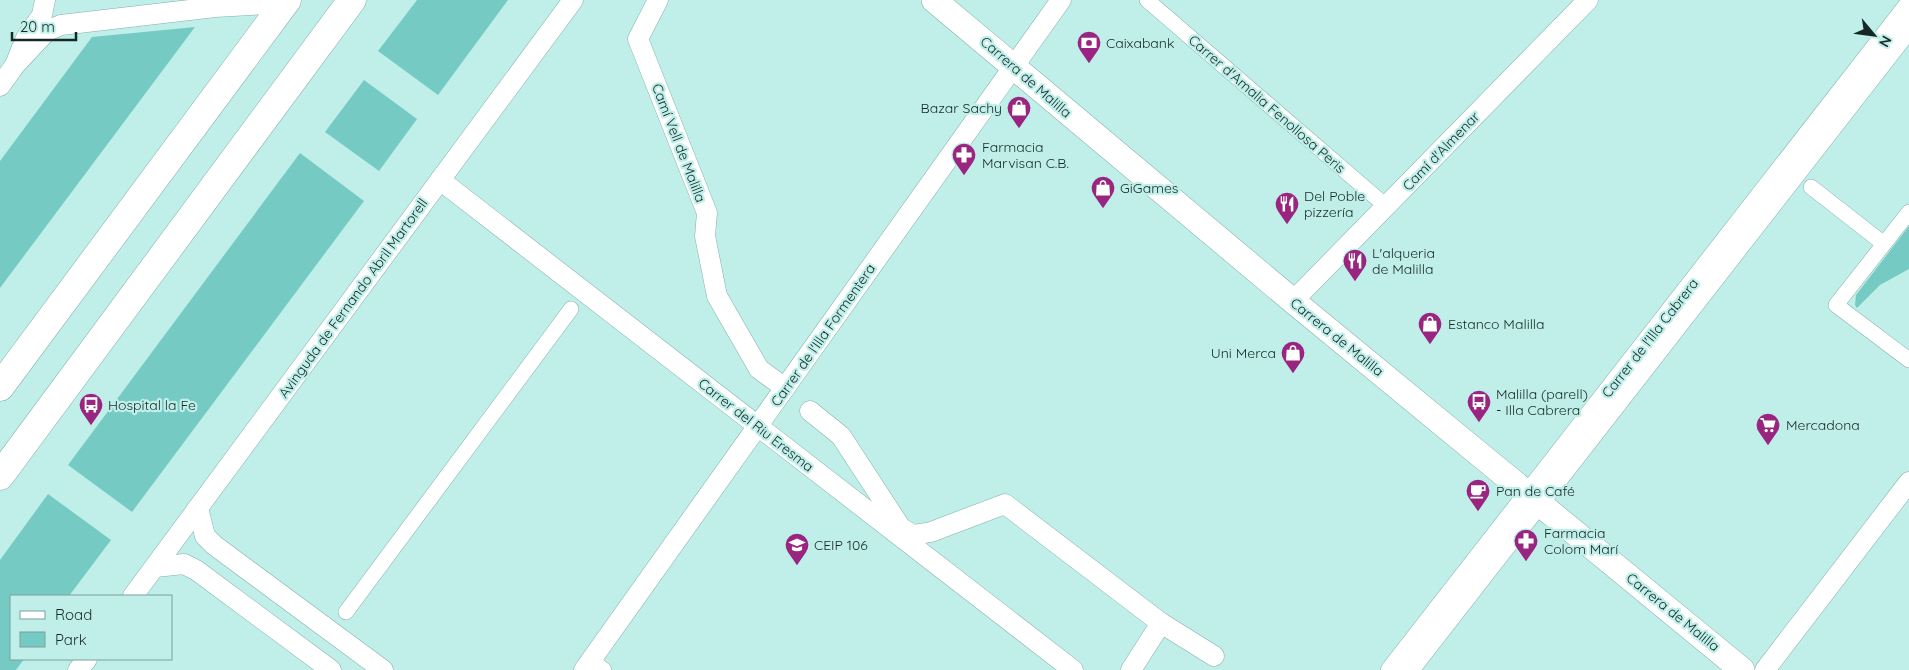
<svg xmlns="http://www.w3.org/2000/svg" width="1909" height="670" font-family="Quicksand,sans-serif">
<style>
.green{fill:#75cbc4}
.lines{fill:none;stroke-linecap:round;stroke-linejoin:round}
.pedestrian-casing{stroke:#82b0ab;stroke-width:16}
.minor-casing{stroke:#82b0ab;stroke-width:21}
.tertiary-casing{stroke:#82b0ab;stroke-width:26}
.primary-casing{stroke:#82b0ab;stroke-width:29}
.pedestrian{stroke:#fff;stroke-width:15}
.minor{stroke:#fff;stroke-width:20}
.tertiary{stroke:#fff;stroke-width:25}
.primary{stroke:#fff;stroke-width:28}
.labels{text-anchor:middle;stroke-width:4.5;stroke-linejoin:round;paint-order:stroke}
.poi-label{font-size:14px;fill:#162927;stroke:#c0efea;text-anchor:start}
.street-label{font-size:14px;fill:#162927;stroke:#c0efea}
</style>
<rect width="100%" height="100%" fill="#c0efea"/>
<g class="green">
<polygon points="417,0 508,0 438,95 378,51"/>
<polygon points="195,27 0,288 0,161 92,37"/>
<polygon points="364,80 417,119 379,171 325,132"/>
<polygon points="300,153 364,201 132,512 68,465"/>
<polygon points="1909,226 1909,269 1880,285 1857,308 1855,305 1856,295"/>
<polygon points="48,494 111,540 69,596 11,596 11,659 24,659 16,670 0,670 0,560"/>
</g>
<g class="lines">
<defs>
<g id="pedestrian">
<polyline points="1147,0 1387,207"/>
<polyline points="1811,187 1884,244"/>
<polyline points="1909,212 1836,305 1909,360"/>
<polyline points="346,612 571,309"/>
<polyline points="591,660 604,670"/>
</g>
<g id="minor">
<polyline points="658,0 638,39 707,213 705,236 717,296 759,369 785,388"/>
<polyline points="15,65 47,31 61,25 215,7 285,3"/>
<polyline points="0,86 15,65 26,38 42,15 45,0"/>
<polyline points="440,180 1073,670"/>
<polyline points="1293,301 1588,0"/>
<polyline points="810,411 841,436 901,528 913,535 931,532 1005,504 1161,623 1131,670"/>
<polyline points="198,508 205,536 214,545 383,670"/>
<polyline points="155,567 184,564 196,570 331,670"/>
<polyline points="133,596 573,0"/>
<polyline points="1161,623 1214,656"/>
<polyline points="78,670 87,659"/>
<polyline points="584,670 1061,0"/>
<polyline points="1391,670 1909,5"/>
<polyline points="1409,670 1909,28"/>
<polyline points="1765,670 1909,482"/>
</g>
<polyline id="tertiary" points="934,0 1293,301 1742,670"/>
<g id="primary">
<polyline points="0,387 287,0"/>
<polyline points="0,476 352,0"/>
</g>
</defs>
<use href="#pedestrian" class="pedestrian-casing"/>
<use href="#minor" class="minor-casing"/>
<use href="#tertiary" class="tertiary-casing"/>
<use href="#primary" class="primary-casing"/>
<use href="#pedestrian" class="pedestrian"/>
<use href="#minor" class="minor"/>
<use href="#tertiary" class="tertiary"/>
<use href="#primary" class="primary"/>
</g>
<defs>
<symbol id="bank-pin" viewBox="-11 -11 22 30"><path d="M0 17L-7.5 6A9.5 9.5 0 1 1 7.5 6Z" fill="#9a2580" stroke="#c0efea"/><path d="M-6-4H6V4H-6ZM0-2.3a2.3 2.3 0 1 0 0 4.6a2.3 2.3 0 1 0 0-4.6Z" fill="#fff"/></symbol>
<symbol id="shop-pin" viewBox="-11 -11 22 30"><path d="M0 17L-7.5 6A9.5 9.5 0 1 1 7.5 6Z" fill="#9a2580" stroke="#c0efea"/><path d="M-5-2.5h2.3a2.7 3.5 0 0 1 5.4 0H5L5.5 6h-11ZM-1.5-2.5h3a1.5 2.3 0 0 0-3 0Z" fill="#fff"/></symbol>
<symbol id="pharmacy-pin" viewBox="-11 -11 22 30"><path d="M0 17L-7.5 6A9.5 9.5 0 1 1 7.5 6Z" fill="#9a2580" stroke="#c0efea"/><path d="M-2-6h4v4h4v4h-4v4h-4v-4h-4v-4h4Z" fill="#fff"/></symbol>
<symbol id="restaurant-pin" viewBox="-11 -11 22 30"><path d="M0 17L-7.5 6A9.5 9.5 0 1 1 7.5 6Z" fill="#9a2580" stroke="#c0efea"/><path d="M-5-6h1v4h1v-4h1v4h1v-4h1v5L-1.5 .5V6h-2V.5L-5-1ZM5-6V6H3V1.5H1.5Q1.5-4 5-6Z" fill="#fff"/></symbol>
<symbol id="bus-pin" viewBox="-11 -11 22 30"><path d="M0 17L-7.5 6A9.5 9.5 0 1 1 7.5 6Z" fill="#9a2580" stroke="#c0efea"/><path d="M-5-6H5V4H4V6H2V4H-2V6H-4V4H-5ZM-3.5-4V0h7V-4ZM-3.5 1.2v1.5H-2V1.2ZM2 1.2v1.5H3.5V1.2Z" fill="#fff"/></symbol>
<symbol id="supermarket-pin" viewBox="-11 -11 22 30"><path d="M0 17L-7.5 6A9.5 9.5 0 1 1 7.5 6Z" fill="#9a2580" stroke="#c0efea"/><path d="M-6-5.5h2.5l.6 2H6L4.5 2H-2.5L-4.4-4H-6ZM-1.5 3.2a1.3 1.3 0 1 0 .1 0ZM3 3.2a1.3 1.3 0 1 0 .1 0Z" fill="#fff"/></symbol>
<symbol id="cafe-pin" viewBox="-11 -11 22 30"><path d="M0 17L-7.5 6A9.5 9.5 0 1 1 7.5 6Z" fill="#9a2580" stroke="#c0efea"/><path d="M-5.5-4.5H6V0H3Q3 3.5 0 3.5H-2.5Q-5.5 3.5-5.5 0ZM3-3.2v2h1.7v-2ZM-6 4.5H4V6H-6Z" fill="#fff"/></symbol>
<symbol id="school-pin" viewBox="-11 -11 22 30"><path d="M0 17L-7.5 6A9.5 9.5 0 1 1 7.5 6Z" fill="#9a2580" stroke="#c0efea"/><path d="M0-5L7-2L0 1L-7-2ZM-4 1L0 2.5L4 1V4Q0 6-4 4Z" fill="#fff"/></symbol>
</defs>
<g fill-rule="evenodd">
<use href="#bank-pin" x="1075" y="29" width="28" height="38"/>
<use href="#shop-pin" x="1005" y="94" width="28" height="38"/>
<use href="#pharmacy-pin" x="950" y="141" width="28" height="38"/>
<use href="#shop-pin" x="1089" y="174" width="28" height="38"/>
<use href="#restaurant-pin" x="1273" y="190" width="28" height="38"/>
<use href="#restaurant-pin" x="1341" y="247" width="28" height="38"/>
<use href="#shop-pin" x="1416" y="310" width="28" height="38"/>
<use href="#shop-pin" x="1279" y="339" width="28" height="38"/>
<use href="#bus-pin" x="1465" y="388" width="28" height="38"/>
<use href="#bus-pin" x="77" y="391" width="28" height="38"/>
<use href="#supermarket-pin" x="1754" y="411" width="28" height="38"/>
<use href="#cafe-pin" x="1464" y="477" width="28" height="38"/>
<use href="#pharmacy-pin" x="1512" y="527" width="28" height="38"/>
<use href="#school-pin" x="783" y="531" width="28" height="38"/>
</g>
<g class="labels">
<g class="poi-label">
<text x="1106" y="48">Caixabank</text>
<text x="1002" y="113" text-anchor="end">Bazar Sachy</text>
<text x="982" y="152">Farmacia<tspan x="982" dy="16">Marvisan C.B.</tspan></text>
<text x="1120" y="193">GiGames</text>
<text x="1304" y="201">Del Poble<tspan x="1304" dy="16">pizzería</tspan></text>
<text x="1372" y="258">L'alqueria<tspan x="1372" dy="16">de Malilla</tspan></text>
<text x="1448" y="329">Estanco Malilla</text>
<text x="1276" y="358" text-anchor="end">Uni Merca</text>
<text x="1496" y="399">Malilla (parell)<tspan x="1496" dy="16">- Illa Cabrera</tspan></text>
<text x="108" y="410">Hospital la Fe</text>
<text x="1786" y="430">Mercadona</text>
<text x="1496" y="496">Pan de Café</text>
<text x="1544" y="538">Farmacia<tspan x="1544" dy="16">Colom Marí</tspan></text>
<text x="814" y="550">CEIP 106</text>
</g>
<g class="street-label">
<text transform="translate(1026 77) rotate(41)" y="5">Carrera de Malilla</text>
<text transform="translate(1267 104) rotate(41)" y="5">Carrer d'Amalia Fenollosa Peris</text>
<text transform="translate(679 143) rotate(69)" y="5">Camí Vell de Malilla</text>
<text transform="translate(1441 151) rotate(-46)" y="5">Camí d'Almenar</text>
<text transform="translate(353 298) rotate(-54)" y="5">Avinguda de Fernando Abril Martorell</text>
<text transform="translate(823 335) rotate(-55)" y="5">Carrer de l'Illa Formentera</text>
<text transform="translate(1337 337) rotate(39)" y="5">Carrera de Malilla</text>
<text transform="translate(1650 338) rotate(-52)" y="5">Carrer de l'Illa Cabrera</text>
<text transform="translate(756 425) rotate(38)" y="5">Carrer del Riu Eresma</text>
<text transform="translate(1673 612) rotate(39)" y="5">Carrera de Malilla</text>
</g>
</g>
<rect x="10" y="595" width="162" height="65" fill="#c0efea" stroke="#7ca09c"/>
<rect x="20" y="611" width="25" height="8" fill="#ffffff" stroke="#7ca09c"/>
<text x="55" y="620" font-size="15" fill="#162927">Road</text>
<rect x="20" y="632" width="25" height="15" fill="#75cbc4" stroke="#7ca09c"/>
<text x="55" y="645" font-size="15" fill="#162927">Park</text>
<g transform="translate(1874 35) rotate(119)" stroke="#c0efea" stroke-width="4" paint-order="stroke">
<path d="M0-4L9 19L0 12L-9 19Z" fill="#162927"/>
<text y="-8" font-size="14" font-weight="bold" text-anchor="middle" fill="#162927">N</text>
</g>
<path d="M12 32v8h64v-8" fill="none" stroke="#162927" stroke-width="2.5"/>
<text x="20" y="32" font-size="15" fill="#162927" stroke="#c0efea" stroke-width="4" paint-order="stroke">20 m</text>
</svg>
